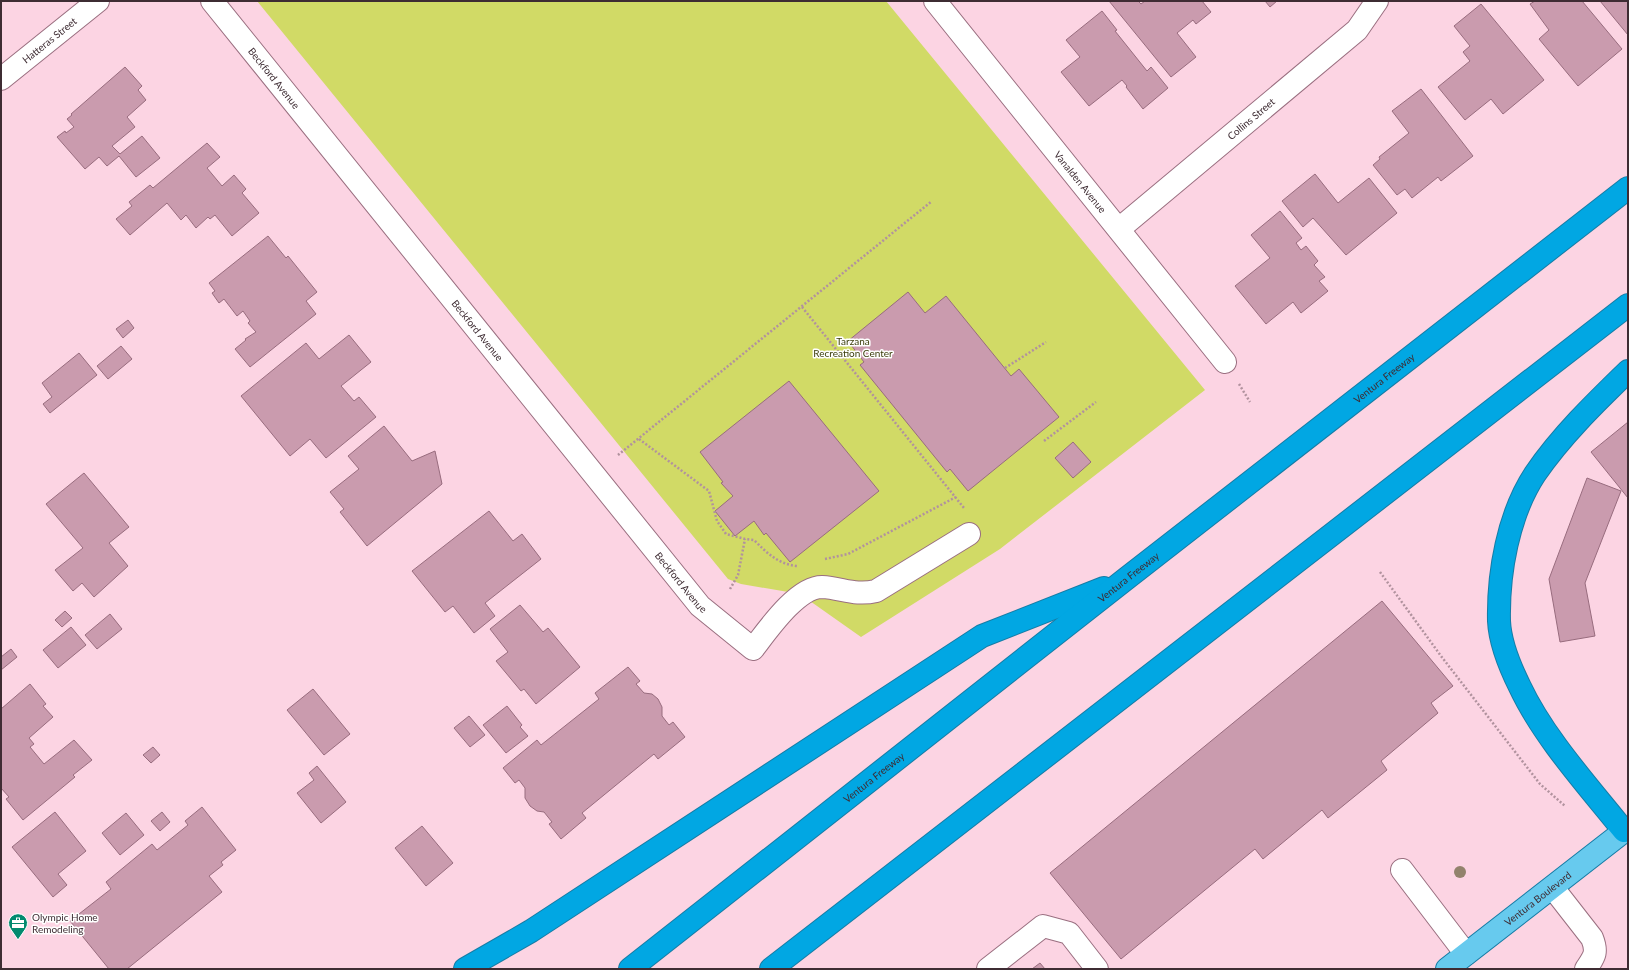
<svg xmlns="http://www.w3.org/2000/svg" width="1629" height="970" font-family="Lato,sans-serif">
<style>
.green{fill:#d1da66}
.building{fill:#ca9bae;stroke:#986c7e}
.lines{fill:none;stroke-linecap:round;stroke-linejoin:round}
.minor-casing{stroke:#9a6f80;stroke-width:24}
.major-casing{stroke:#167ca5;stroke-width:24}
.highway-casing{stroke:#167ca5;stroke-width:24}
.path{stroke:#b1929e;stroke-width:2.5;stroke-dasharray:2 2;stroke-linecap:butt}
.minor{stroke:#fff;stroke-width:22}
.major{stroke:#67caee;stroke-width:22}
.highway{stroke:#01a7e3;stroke-width:22}
.tree{fill:#92826c}
.labels{text-anchor:middle;stroke-width:3;stroke-linejoin:round;paint-order:stroke}
.street-label{font-size:10px;fill:#3e2c33;stroke:#fff}
.park-label{font-size:10px;fill:#3b3e0b;stroke:#fff}
.poi-label{font-size:10px;fill:#3e2c33;stroke:#fff;text-anchor:start}
</style>
<rect width="100%" height="100%" fill="#fcd4e3"/>
<polygon class="green" points="257,1 886,1 1205,390 1000,549 861,637 800,594 741,584 728,579"/>
<g class="building">
<polygon points="1109,1 1138,1 1141,4 1145,1 1202,1 1211,12 1196,24 1193,20 1177,33 1196,57 1171,77"/>
<polygon points="1265,1 1277,1 1270,7"/>
<polygon points="1535,1 1582,1 1622,49 1578,86 1539,39 1549,30 1530,4"/>
<polygon points="1600,1 1628,1 1628,35"/>
<polygon points="1481,4 1544,80 1503,114 1491,99 1465,120 1438,87 1470,61 1463,52 1470,46 1454,26"/>
<polygon points="1102,11 1117,30 1115,31 1147,71 1151,67 1168,88 1143,109 1126,87 1127,86 1122,80 1089,106 1061,72 1080,57 1066,40"/>
<polygon points="125,67 142,86 138,90 146,100 127,117 135,127 112,146 120,154 142,136 160,158 136,177 119,156 107,166 99,157 85,169 57,137 65,131 66,133 74,127 67,119 72,115 71,114"/>
<polygon points="1421,89 1473,156 1441,181 1438,177 1412,198 1405,189 1397,195 1373,165 1380,159 1379,157 1409,133 1392,111"/>
<polygon points="207,143 220,157 207,168 222,186 234,175 246,189 242,193 259,213 232,236 215,215 210,219 208,217 196,228 186,215 181,220 167,203 130,235 116,219 132,206 129,202 150,185 153,188"/>
<polygon points="1315,174 1338,203 1369,178 1397,213 1346,255 1313,218 1303,227 1282,201"/>
<polygon points="1280,211 1302,238 1296,243 1301,250 1306,246 1318,261 1314,265 1325,277 1319,281 1328,291 1301,313 1293,302 1266,324 1235,286 1270,258 1251,235"/>
<polygon points="268,236 286,258 288,256 317,292 306,301 316,314 250,367 235,349 246,340 245,339 256,332 248,323 250,321 243,311 237,316 224,299 219,303 212,293 215,291 209,283"/>
<polygon points="908,292 925,313 946,296 1011,376 1019,369 1059,417 968,491 950,469 947,472 860,365 864,362 848,341"/>
<polygon points="128,320 134,328 123,338 116,329"/>
<polygon points="349,335 371,362 341,386 354,401 359,397 376,417 326,458 310,439 290,456 241,396 306,343 319,359"/>
<polygon points="121,346 132,359 108,379 97,366"/>
<polygon points="79,353 97,375 50,413 43,404 52,397 42,383"/>
<polygon points="789,381 879,491 790,562 766,533 764,535 754,521 735,536 715,511 733,496 721,483 723,482 700,452"/>
<polygon points="1628,422 1628,498 1591,452"/>
<polygon points="384,426 412,461 435,451 442,484 367,546 340,512 344,509 330,492 359,469 348,456"/>
<polygon points="1073,442 1091,462 1073,478 1055,458"/>
<polygon points="84,473 129,527 109,543 128,566 94,597 82,583 73,591 55,570 83,548 46,504"/>
<polygon points="1587,478 1621,491 1585,583 1595,636 1560,642 1549,579"/>
<polygon points="489,511 513,541 522,534 541,559 485,603 495,616 474,633 453,606 445,612 412,571"/>
<polygon points="1382,601 1453,686 1431,703 1438,713 1381,761 1387,770 1328,818 1322,810 1263,859 1255,849 1121,959 1050,873"/>
<polygon points="520,605 543,632 548,628 580,667 536,704 524,689 521,691 496,661 508,652 490,629"/>
<polygon points="65,611 72,618 62,627 55,620"/>
<polygon points="110,614 122,629 97,649 85,635"/>
<polygon points="71,627 86,645 58,668 43,650"/>
<polygon points="11,649 17,657 1,670 1,657"/>
<polygon points="628,667 640,681 636,684 644,693 652,694 658,699 662,707 662,716 669,725 673,722 685,737 658,759 654,754 582,813 586,818 561,839 549,824 552,822 544,812 537,811 530,806 525,798 525,788 519,780 515,783 503,768 537,740 541,745 599,699 595,693"/>
<polygon points="30,684 46,704 43,706 53,717 29,738 34,744 30,747 44,764 74,740 92,760 73,775 75,777 23,820 6,799 9,797 1,788 1,709"/>
<polygon points="313,689 350,734 324,755 287,710"/>
<polygon points="507,706 522,725 520,727 528,736 506,753 483,725"/>
<polygon points="469,716 485,735 470,747 454,728"/>
<polygon points="153,747 160,755 151,763 143,755"/>
<polygon points="317,766 346,802 321,823 297,793 314,780 309,773"/>
<polygon points="202,807 236,850 221,862 223,865 209,876 222,892 127,969 109,969 70,921 111,889 106,882 152,844 157,850 188,825 185,821"/>
<polygon points="55,812 86,851 58,874 67,885 53,897 12,847"/>
<polygon points="162,812 170,822 160,831 151,821"/>
<polygon points="126,813 144,835 120,855 102,833"/>
<polygon points="422,826 453,863 426,886 395,848"/>
<polygon points="1040,963 1045,969 1032,969"/>
</g>
<g class="lines">
<defs>
<g id="minor">
<path id="s1" d="M212 1 700 606 753 649C767 631 797 587 822 587 842 588 855 596 876 591L969 534"/>
<path id="s2" d="M935 1 1225 362"/>
<path id="s3" d="M1 79 98 1"/>
<path id="s4" d="M1119 229 1357 30 1377 1"/>
<polyline points="1402,870 1466,954"/>
<path d="M1553 888 1592 938C1598 953 1594 957 1586 969"/>
<polyline points="988,969 1043,926 1069,933 1097,969"/>
</g>
<g id="major">
<path id="s5" d="M1447 969 1628 828"/>
</g>
<g id="highway">
<path d="M1624 831C1589 787 1544 738 1520 687 1511 669 1500 642 1499 621 1498 573 1508 515 1535 474 1561 436 1595 403 1628 371"/>
<polyline points="465,969 531,931 982,636 1104,588"/>
<path id="s6" d="M630 969 1127 578 1628 188"/>
<polyline points="771,969 1628,305"/>
</g>
</defs>
<use href="#minor" class="minor-casing"/>
<use href="#major" class="major-casing"/>
<use href="#highway" class="highway-casing"/>
<g class="path">
<polyline points="802,307 964,508"/>
<polyline points="1005,368 1046,342"/>
<polyline points="1239,384 1250,402"/>
<path d="M639 439 709 491 717 521 726 534 745 539 754 540C767 553 778 564 797 566"/>
<polyline points="1044,441 1096,402"/>
<polyline points="618,455 932,201"/>
<polyline points="825,559 848,554 956,497"/>
<polyline points="1380,572 1441,656 1540,784 1565,806"/>
<polyline points="730,589 738,575 745,539"/>
</g>
<use href="#minor" class="minor"/>
<use href="#major" class="major"/>
<use href="#highway" class="highway"/>
</g>
<circle class="tree" cx="1460" cy="872" r="6"/>
<defs>
<symbol id="office-pin" viewBox="-11 -11 22 30"><path d="M0 17L-7.5 6A9.5 9.5 0 1 1 7.5 6Z" fill="#028a6f" stroke="#fff"/><path d="M-6-3h4V-5.5h4V-3h4V5H-6ZM-1-4.5V-3h2v-1.5ZM-6 0V1H6V0Z" fill="#fff"/></symbol>
</defs>
<g fill-rule="evenodd">
<use href="#office-pin" x="7" y="912" width="22" height="30"/>
</g>
<g class="labels">
<g class="street-label">
<text dy="4" stroke="none"><textPath href="#s3" startOffset="62">Hatteras Street</textPath></text>
<text dy="4" stroke="none"><textPath href="#s1" startOffset="99">Beckford Avenue</textPath></text>
<text dy="4" stroke="none"><textPath href="#s4" startOffset="172">Collins Street</textPath></text>
<text dy="4" stroke="none"><textPath href="#s2" startOffset="232">Vanalden Avenue</textPath></text>
<text dy="4" stroke="none"><textPath href="#s1" startOffset="423">Beckford Avenue</textPath></text>
<text dy="4" stroke="none"><textPath href="#s6" startOffset="958">Ventura Freeway</textPath></text>
<text dy="4" stroke="none"><textPath href="#s6" startOffset="634">Ventura Freeway</textPath></text>
<text dy="4" stroke="none"><textPath href="#s1" startOffset="747">Beckford Avenue</textPath></text>
<text dy="4" stroke="none"><textPath href="#s6" startOffset="310">Ventura Freeway</textPath></text>
<text dy="4" stroke="none"><textPath href="#s5" startOffset="115">Ventura Boulevard</textPath></text>
</g>
<g class="park-label">
<text x="853" y="345">Tarzana<tspan x="853" dy="12">Recreation Center</tspan></text>
</g>
<g class="poi-label">
<text x="32" y="921">Olympic Home<tspan x="32" dy="12">Remodeling</tspan></text>
</g>
</g>
<rect width="1629" height="970" fill="none" stroke="#3e2c33" stroke-width="4"/>
</svg>
